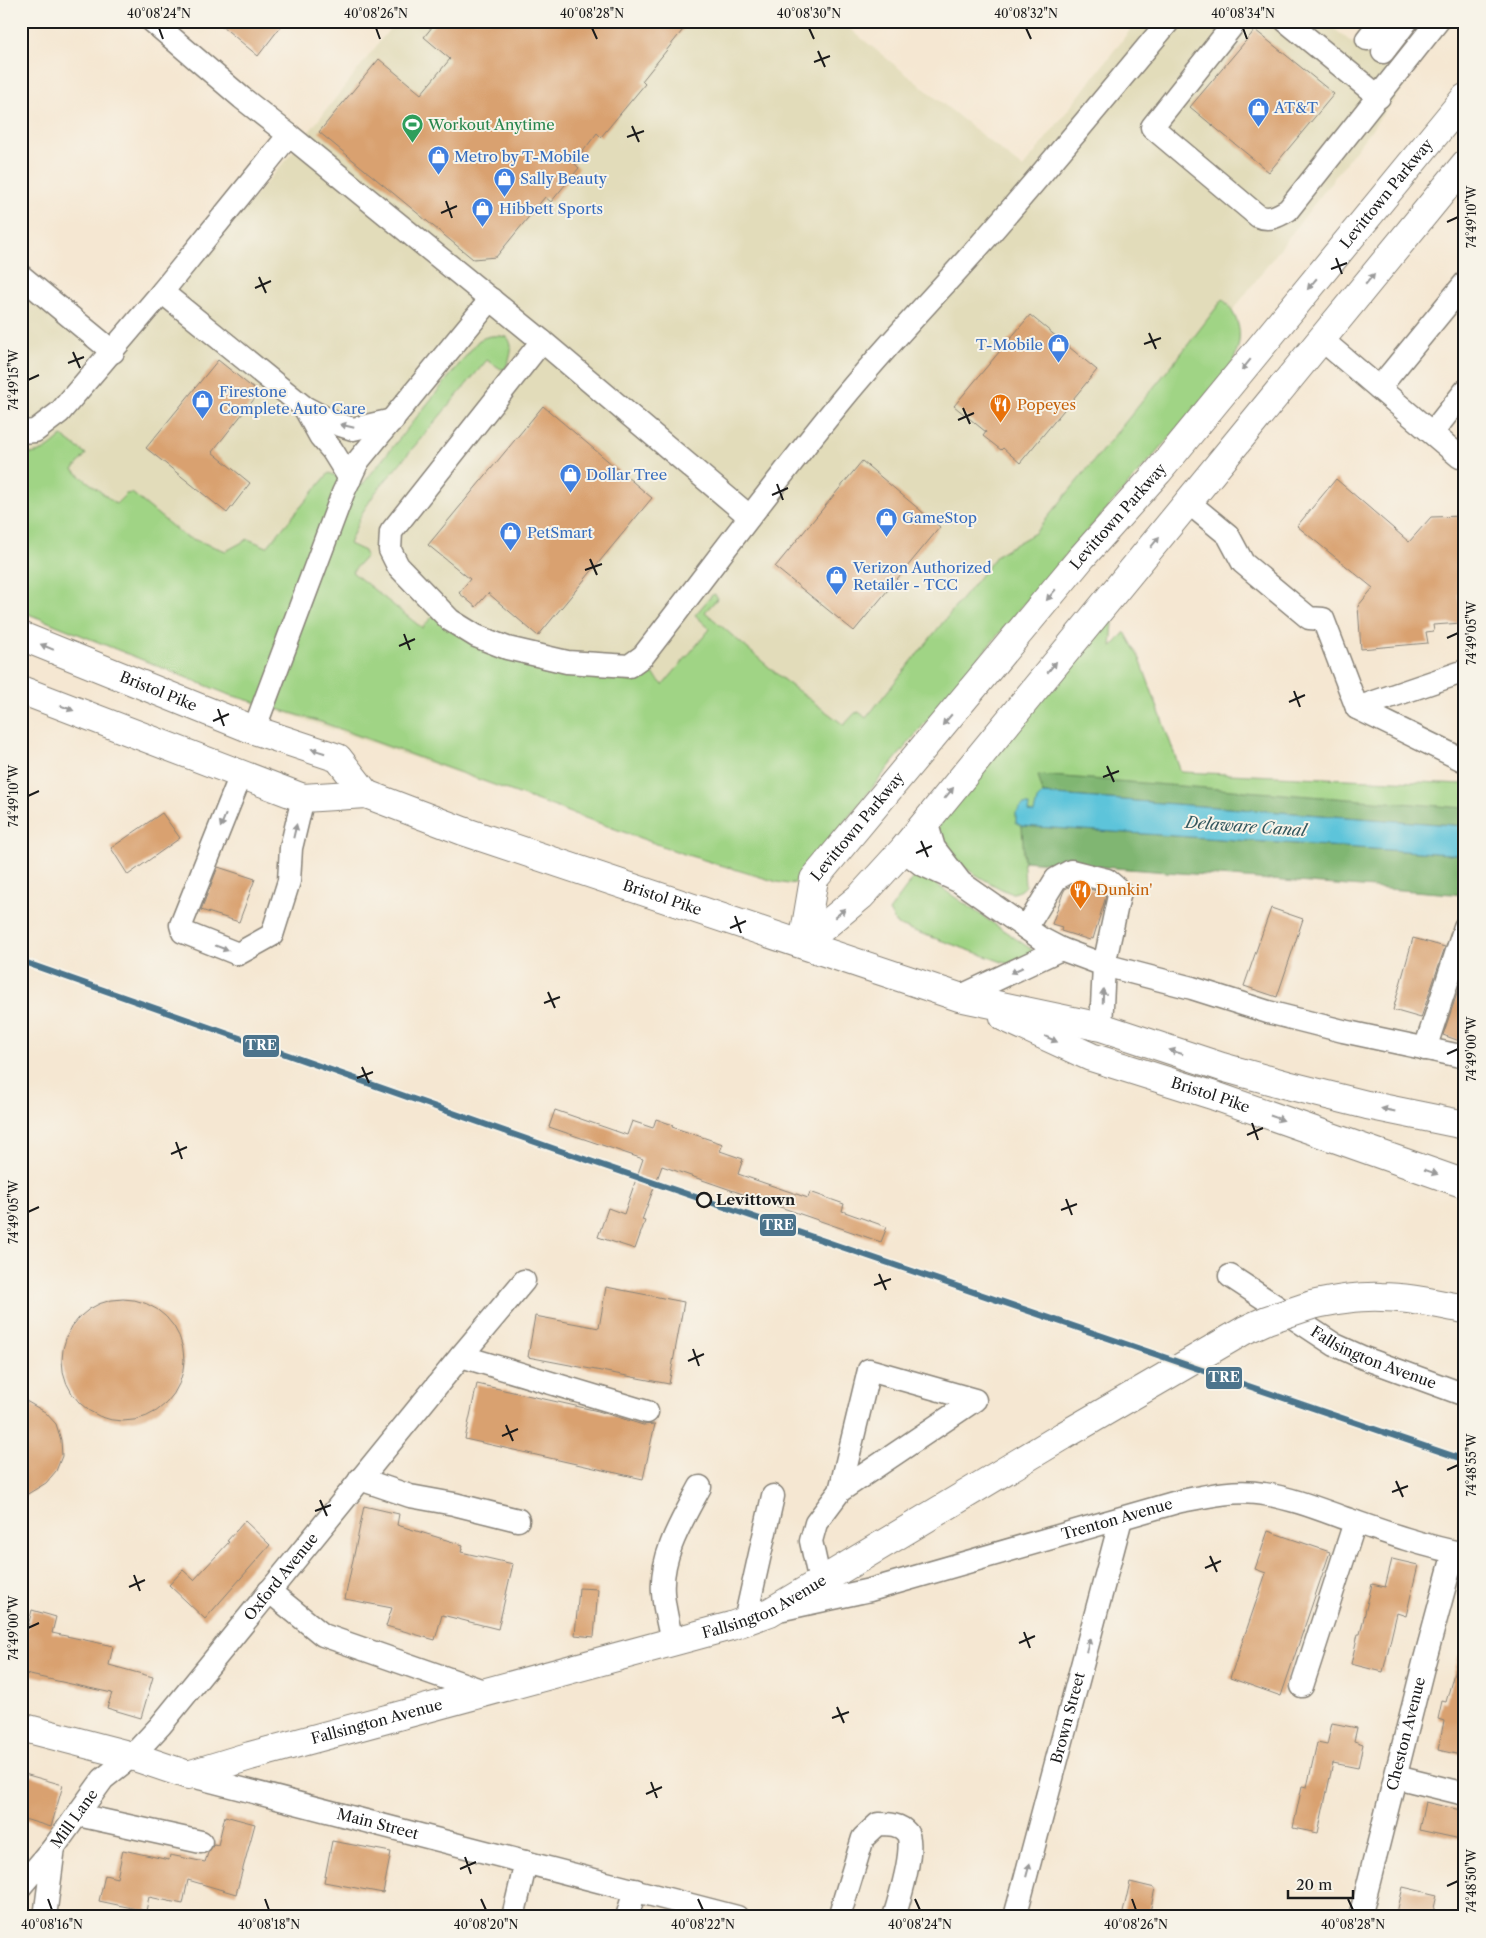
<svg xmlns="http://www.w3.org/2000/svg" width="1486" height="1938" font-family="'Libre Caslon Text',serif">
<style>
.built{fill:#e2dcba}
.green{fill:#a0d485;stroke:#5e7850}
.forest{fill:#80b672;stroke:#4e6947}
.water{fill:#5dc4da;stroke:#3c707b}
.building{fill:#d9a16f}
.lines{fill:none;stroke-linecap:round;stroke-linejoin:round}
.minor-casing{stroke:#888277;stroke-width:25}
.major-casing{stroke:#888277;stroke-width:30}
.highway-casing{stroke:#888277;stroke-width:30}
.minor{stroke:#fff;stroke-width:22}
.major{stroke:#fff;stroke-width:28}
.highway{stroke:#fff;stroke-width:28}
.major-bridge-casing{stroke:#888277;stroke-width:30;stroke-linecap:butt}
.major-bridge{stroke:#fff;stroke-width:28}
.rail-1-casing{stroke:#f7f3e8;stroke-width:10}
.rail-1{stroke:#4c748c;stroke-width:6}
.oneway{fill:#999}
.ticks{fill:none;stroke:#1c1c1c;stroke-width:2}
.stop-dot{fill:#f7f3e8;stroke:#1c1c1c;stroke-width:2.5}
.labels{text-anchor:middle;stroke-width:4;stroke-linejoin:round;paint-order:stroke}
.shop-label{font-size:15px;fill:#366cbe;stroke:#f7f3e8;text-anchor:start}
.leisure-label{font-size:15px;fill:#27864d;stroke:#f7f3e8;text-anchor:start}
.street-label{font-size:15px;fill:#1c1c1c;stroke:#f7f3e8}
.food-label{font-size:15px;fill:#c56008;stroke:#f7f3e8;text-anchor:start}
.stop-label{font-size:15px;font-weight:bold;fill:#1c1c1c;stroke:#f7f3e8;text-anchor:start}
.water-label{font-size:16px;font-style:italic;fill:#33575e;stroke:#f7f3e8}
.line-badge{stroke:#f7f3e8;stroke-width:2}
.badge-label{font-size:14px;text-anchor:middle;font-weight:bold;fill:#fff}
.neatline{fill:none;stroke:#1c1c1c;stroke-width:2}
.ticks-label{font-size:12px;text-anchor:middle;fill:#1c1c1c}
</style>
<rect width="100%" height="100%" fill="#f7f3e8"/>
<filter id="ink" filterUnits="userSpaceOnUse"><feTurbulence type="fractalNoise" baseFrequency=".02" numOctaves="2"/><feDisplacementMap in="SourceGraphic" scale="10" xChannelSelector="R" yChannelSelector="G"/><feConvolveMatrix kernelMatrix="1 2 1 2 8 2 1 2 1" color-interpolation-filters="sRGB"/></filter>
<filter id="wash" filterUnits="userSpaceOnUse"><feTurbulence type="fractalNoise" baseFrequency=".0096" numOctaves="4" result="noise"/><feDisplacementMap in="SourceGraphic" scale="20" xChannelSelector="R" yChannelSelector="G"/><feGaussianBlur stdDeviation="1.12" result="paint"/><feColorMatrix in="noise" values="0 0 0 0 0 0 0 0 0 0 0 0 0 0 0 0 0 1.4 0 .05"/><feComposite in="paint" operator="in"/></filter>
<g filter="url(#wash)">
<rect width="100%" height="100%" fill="#f5e7d2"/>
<polygon class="built" points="396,21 840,21 1023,168 1137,21 1324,21 1406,84 795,883 726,867 253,702 21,601 21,283 117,359 305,137"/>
<g class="green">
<path d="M1223 299C1241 320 1244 336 1233 362 1180 428 1123 490 1067 554 974 661 885 772 795 883L788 884 777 882 684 854 321 722 227 694 21 611V454C41 455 48 449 62 436L86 454 73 470 116 504 126 494 132 493 184 536 226 551 248 539 267 547 329 473 362 485 478 341C487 335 496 335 507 337 515 346 510 359 505 369H501L487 360 375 493 362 513 349 544 364 551 366 556 352 572 422 628 433 616 490 652 540 670 635 682 647 672 653 674 663 685 710 629 695 615 712 595 715 594 717 599 705 612 785 681 844 725 855 713 859 712 866 718 998 554 1035 533 1180 355Z"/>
<path d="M1114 611 1111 648 1125 632 1140 659 1181 772 1465 784V887L1023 851 1025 886C1021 890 1017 893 1012 893 1004 893 951 860 945 854 936 845 937 832 939 821Z"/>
<polygon points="921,874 1034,951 1008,964 897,925 889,911 914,877"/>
</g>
<g class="forest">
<polygon points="1038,775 1465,808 1465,826 1043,794"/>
<polygon points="1022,826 1465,855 1465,895 1024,861"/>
</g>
<polygon class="water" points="1043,794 1465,826 1465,855 1022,826 1016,823 1016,813 1023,805 1029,805 1028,812 1034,813 1037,800"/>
<g id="blocks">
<g class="building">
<polygon points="216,21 285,21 258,56"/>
<polygon points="437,21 690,21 642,81 645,84 601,137 597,133 574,163 579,168 551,202 545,197 496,257 473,259 319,132 379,59 421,94 450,59 424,37"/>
<polygon points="1255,30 1334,94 1269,172 1190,107"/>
<polygon points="1030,315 1097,370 1020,463 1003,448 1001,450 983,436 986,432 954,406"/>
<polygon points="218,360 259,393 212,452 250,483 227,513 146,448"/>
<polygon points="543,406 652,498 538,636 488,593 476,607 459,593 470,579 428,545"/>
<polygon points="862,461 940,527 854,631 775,567"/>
<polygon points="1336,479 1409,542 1431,517 1465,516 1465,593 1458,594 1462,623 1433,625 1434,631 1426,632 1428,643 1361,649 1358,606 1373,588 1297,526"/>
<polygon points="162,813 180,838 128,875 111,848"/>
<polygon points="218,867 255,879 239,922 201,910"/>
<polygon points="1073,885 1101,892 1106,896 1093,939 1091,938 1090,940 1061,931 1062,927 1052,924 1063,893 1065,889"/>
<polygon points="1271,908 1303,919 1277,997 1244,986"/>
<polygon points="1413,938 1445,947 1421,1018 1393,1010"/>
<polygon points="1465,970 1465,1043 1443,1035"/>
<polygon points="555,1110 627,1135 632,1121 653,1128 656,1119 673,1125 672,1127 723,1144 720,1151 743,1159 738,1174 808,1198 810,1192 844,1204 842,1211 887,1227 881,1242 662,1166 642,1220 645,1221 635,1249 598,1237 608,1208 624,1214 643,1159 549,1127"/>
<polygon points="606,1287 684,1302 669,1384 528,1357 535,1316 599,1328"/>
<circle cx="123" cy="1360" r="61"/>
<polygon points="477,1384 598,1411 643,1425 655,1424 643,1479 465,1439"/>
<polygon points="21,1398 45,1412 56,1424 61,1440 62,1456 56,1471 46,1483 21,1498"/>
<polygon points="364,1506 399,1514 397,1525 463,1545 461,1552 513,1564 498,1629 442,1615 435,1640 386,1626 392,1608 345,1599"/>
<polygon points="245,1521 270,1545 205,1619 169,1585 183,1570 194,1580 229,1542 227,1541"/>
<polygon points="1268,1531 1330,1552 1281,1696 1230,1678 1266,1573 1255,1569"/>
<polygon points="1392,1559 1418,1565 1406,1616 1397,1613 1383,1672 1351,1664 1358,1634 1360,1634 1372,1584 1385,1587"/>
<polygon points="579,1588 598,1589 594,1637 575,1635"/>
<polygon points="32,1610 56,1617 52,1633 113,1646 109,1665 153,1677 141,1718 107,1708 112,1693 21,1673 21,1628 27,1630"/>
<polygon points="1459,1655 1465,1655 1465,1756 1438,1750 1444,1721 1438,1719 1442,1701 1446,1702"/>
<polygon points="1332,1723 1357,1728 1354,1741 1363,1744 1358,1768 1333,1763 1318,1833 1293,1828 1302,1786 1307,1787 1317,1743 1327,1745"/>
<polygon points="21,1773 63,1785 51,1827 21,1818"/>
<polygon points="1425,1802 1465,1811 1465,1840 1419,1830"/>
<polygon points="225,1816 255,1824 236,1894 188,1880 183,1904 149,1897 146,1911 99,1901 105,1875 117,1878 123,1850 169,1860 170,1855 205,1862 208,1853 214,1844 218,1845"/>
<polygon points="332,1841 391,1852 383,1893 324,1882"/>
<polygon points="1130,1882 1155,1888 1149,1917 1122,1917"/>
<polygon points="1403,1887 1437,1895 1432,1917 1396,1917"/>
</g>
</g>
</g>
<g filter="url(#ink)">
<use href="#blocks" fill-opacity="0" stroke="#888277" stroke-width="1"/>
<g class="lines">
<defs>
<g id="minor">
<path d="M1236 21 1152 127 1258 216C1269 221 1278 216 1288 210L1438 21"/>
<polyline points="1286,21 1379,97"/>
<polyline points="1367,39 1381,21"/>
<polyline points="1383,52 1407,21"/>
<polyline points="289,135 542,341 749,516"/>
<polyline points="21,276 113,352"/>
<polyline points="162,292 304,407 337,424 353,429 393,420"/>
<polyline points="1321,339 1460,457 1465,452"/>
<path d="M542 341 391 532 390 550 398 566 450 620 476 636 507 648 567 662 629 666 643 656C709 571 773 484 841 401 885 347 933 298 979 246 1044 173 1106 96 1169 21"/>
<polyline points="1379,388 1465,283"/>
<polyline points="304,407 320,436 332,450 350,479"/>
<polyline points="21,432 35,431 60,412 162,292 289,135 242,98 152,21"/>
<polyline points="1432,433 1465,391"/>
<polyline points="1188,502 1228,535 1243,563 1309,618 1323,619 1357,708 1465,671"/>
<polyline points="1357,708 1465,761"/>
<polyline points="254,730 343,493 358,461 491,299"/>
<polyline points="241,775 181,925 183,932 238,954 272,935 289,881 291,848 303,798"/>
<polyline points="926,821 934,848 958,879"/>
<polyline points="903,850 921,864 960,882 1040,938 1061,949 1104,965 1192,988 1268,1012 1343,1031 1465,1057"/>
<polyline points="1026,928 1056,879 1071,871 1107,880 1120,891 1104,965 1101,1027"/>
<polyline points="959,997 1061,949"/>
<polyline points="1425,1049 1465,927"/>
<path id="s1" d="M1230 1276 1335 1345 1364 1358 1465 1395"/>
<polyline points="461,1356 647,1412"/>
<polyline points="360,1479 410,1496 454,1504 518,1520"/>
<polyline points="820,1582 811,1541 816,1523 840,1491 869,1370 975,1400 840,1491"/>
<polyline points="269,1591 323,1635 486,1692"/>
<path id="s2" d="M783 1609 870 1590 1177 1502C1206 1496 1235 1489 1264 1494 1291 1498 1319 1509 1344 1518 1384 1532 1423 1546 1465 1554"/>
<polyline points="745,1621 773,1496"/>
<path d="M672 1642C669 1626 664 1609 663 1593 660 1555 683 1519 700 1487"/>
<polyline points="1302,1686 1355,1522"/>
<path id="s3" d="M188 1775 737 1917"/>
<polyline points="1396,1777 1465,1794"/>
<polyline points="78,1815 201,1842"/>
<path id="s4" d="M21 1886 54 1847 103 1779 132 1756 160 1726 456 1362 524 1281"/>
<polyline points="45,1917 54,1847"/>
<polyline points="513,1917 526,1862"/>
<polyline points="627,1917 635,1890"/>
<path d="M839 1917 863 1838 878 1824C889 1824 900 1824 907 1833 916 1846 899 1901 894 1917"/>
<path id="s5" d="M1015 1917 1121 1519"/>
<path id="s6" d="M1360 1917 1424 1663 1454 1552"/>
</g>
<g id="major">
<path id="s7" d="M803 944 814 879 1082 557 1158 472 1465 98"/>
<polyline points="803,944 861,896 903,850 1465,164"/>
<path d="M1312 1305C1335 1300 1358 1296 1381 1297 1409 1297 1437 1304 1465 1309"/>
<path id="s8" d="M21 1727 132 1756 188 1775 250 1756 731 1626 770 1612 1063 1436"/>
</g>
<g id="highway">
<path id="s9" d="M21 636 254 730 338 758 366 794"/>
<path id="s10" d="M21 690 303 798 366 794 463 831 959 997 1101 1027 1222 1067 1287 1085 1367 1105 1465 1125"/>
<path id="s11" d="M1004 1017 1091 1057 1215 1096 1465 1184"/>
</g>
</defs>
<use href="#minor" class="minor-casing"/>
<use href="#major" class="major-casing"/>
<use href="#highway" class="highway-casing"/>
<use href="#minor" class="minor"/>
<use href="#major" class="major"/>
<use href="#highway" class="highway"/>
<defs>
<polyline id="major-bridge" points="1063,1436 1245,1330 1267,1320 1312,1305"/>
</defs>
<use href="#major-bridge" class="major-bridge-casing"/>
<use href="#major-bridge" class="major-bridge"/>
<defs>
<polyline id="rail-1" points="21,961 555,1149 1465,1460"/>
</defs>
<use href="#rail-1" class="rail-1-casing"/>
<use href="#rail-1" class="rail-1"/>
</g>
<defs><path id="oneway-solid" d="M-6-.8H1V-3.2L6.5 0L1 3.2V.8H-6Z" transform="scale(1.25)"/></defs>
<g class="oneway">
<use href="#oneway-solid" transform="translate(1370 279) rotate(-50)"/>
<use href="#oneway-solid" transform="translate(1312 284) rotate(130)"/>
<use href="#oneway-solid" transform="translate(1246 365) rotate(129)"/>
<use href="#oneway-solid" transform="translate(347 426) rotate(-166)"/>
<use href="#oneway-solid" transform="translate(1155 542) rotate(-51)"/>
<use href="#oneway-solid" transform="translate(1051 595) rotate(130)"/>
<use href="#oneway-solid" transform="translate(47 647) rotate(-157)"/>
<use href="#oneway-solid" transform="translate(1052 667) rotate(-51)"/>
<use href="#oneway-solid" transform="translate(67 708) rotate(21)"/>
<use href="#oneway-solid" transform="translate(947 720) rotate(130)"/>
<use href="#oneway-solid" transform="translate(318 751) rotate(-162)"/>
<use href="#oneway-solid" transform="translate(949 793) rotate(-51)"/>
<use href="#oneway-solid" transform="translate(223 821) rotate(112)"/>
<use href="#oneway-solid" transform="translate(295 831) rotate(-77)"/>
<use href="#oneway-solid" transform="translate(840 913) rotate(-40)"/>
<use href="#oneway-solid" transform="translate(222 948) rotate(21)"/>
<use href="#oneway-solid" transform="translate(1017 970) rotate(155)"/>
<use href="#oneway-solid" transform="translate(1103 996) rotate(-88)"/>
<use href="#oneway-solid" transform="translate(1051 1039) rotate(25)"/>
<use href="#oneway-solid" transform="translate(1176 1052) rotate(-163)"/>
<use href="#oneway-solid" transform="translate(1388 1110) rotate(-168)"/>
<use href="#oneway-solid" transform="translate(1277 1118) rotate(19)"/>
<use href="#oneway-solid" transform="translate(1431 1172) rotate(19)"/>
<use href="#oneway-solid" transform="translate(1088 1645) rotate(-75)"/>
<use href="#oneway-solid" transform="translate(1028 1870) rotate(-75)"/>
</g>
</g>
<path class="ticks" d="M159 28 163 39M376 28 380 39M592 28 597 39M809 28 814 39M1026 28 1031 39M1243 28 1247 39M818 51 825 67M814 62 830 56M632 126 639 142M627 137 644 131M446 201 452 218M441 213 457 206M1447 222 1458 217M1336 258 1342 274M1331 269 1347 263M259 277 266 293M255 288 271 281M1149 333 1156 349M1144 344 1161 338M73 352 80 368M68 363 84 357M28 380 39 375M963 408 970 424M958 420 974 413M777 484 783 500M772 495 788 488M590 559 597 575M585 570 602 564M404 634 410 650M1447 638 1458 633M399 646 415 639M1294 691 1300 707M1289 702 1305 695M218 709 224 726M213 721 229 714M1107 766 1114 782M1103 777 1119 771M28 796 39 791M921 841 928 857M916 853 932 846M735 916 741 933M730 928 746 921M548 992 555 1008M544 1003 560 997M1447 1054 1458 1049M362 1067 369 1083M357 1078 373 1072M1252 1123 1258 1140M1247 1135 1263 1128M176 1142 182 1159M171 1154 187 1147M1066 1199 1072 1215M1061 1210 1077 1204M28 1212 39 1207M879 1274 886 1290M874 1285 891 1279M693 1349 699 1366M688 1361 704 1354M506 1425 513 1441M502 1436 518 1429M1447 1470 1458 1465M1396 1481 1403 1497M1392 1492 1408 1486M320 1500 327 1516M315 1511 331 1505M1210 1556 1217 1572M1205 1568 1221 1561M134 1575 140 1591M129 1587 145 1580M28 1628 39 1623M1024 1632 1030 1648M1019 1643 1035 1636M837 1707 844 1723M832 1718 849 1712M651 1782 657 1798M646 1794 662 1787M465 1857 471 1874M460 1869 476 1862M1447 1886 1458 1881M48 1899 52 1910M265 1899 269 1910M481 1899 486 1910M698 1899 703 1910M915 1899 920 1910M1132 1899 1136 1910M1348 1899 1353 1910"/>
<defs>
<symbol id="shop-pin" viewBox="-11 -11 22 30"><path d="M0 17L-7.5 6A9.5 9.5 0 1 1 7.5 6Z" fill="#3f7fe0" stroke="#f7f3e8"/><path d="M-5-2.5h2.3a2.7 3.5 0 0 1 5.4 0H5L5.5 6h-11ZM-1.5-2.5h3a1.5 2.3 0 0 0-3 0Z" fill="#fff"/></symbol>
<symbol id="stadium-pin" viewBox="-11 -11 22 30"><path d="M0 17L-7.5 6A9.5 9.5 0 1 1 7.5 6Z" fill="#2e9e5b" stroke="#f7f3e8"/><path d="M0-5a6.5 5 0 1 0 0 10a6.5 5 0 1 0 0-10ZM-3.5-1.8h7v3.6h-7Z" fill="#fff"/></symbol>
<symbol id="restaurant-pin" viewBox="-11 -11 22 30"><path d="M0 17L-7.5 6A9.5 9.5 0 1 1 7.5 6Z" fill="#e8710a" stroke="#f7f3e8"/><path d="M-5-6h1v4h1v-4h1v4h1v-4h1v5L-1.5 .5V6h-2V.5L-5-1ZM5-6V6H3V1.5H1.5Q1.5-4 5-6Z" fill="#fff"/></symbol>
</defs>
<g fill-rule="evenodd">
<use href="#shop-pin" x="1246" y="96" width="25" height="34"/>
<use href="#stadium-pin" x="400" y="112" width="25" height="34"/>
<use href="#shop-pin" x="426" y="144" width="25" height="34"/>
<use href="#shop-pin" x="492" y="166" width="25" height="34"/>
<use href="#shop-pin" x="470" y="196" width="25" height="34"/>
<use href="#shop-pin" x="1046" y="332" width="25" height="34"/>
<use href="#shop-pin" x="190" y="388" width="25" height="34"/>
<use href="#restaurant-pin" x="988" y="392" width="25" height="34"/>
<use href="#shop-pin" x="558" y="462" width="25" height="34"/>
<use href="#shop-pin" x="874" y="506" width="25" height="34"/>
<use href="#shop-pin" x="498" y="520" width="25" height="34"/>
<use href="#shop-pin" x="824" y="564" width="25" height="34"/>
<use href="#restaurant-pin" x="1068" y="878" width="25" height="34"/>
</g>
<circle class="stop-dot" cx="704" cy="1200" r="7"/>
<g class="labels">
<g class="shop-label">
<text x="1274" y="113">AT&amp;T</text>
<text x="454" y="162">Metro by T-Mobile</text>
<text x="520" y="184">Sally Beauty</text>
<text x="499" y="214">Hibbett Sports</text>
<text x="1043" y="350" text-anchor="end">T-Mobile</text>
<text x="219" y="397">Firestone<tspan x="219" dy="17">Complete Auto Care</tspan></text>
<text x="586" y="480">Dollar Tree</text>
<text x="902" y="523">GameStop</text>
<text x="527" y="538">PetSmart</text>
<text x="853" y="573">Verizon Authorized<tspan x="853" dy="17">Retailer - TCC</tspan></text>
</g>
<g class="leisure-label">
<text x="428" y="130">Workout Anytime</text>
</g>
<g class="street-label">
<text dy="5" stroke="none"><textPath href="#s7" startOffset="959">Levittown Parkway</textPath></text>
<text dy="5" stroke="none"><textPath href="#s7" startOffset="539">Levittown Parkway</textPath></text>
<text dy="5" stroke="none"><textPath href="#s9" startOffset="148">Bristol Pike</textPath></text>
<text dy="5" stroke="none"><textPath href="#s7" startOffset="134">Levittown Parkway</textPath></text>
<text dy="5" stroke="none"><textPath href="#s10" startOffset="679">Bristol Pike</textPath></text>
<text dy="5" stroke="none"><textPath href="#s11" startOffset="221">Bristol Pike</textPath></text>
<text dy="5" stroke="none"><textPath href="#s1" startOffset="166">Fallsington Avenue</textPath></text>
<text dy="5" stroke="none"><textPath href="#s2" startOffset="346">Trenton Avenue</textPath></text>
<text dy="5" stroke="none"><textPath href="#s4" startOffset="405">Oxford Avenue</textPath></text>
<text dy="5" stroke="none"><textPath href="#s8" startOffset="775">Fallsington Avenue</textPath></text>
<text dy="5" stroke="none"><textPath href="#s5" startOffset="206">Brown Street</textPath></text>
<text dy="5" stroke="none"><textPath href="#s8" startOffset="370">Fallsington Avenue</textPath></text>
<text dy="5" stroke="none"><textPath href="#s6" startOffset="189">Cheston Avenue</textPath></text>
<text dy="5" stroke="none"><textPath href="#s4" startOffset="86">Mill Lane</textPath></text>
<text dy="5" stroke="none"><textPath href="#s3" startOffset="196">Main Street</textPath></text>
</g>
<g class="food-label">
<text x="1017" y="410">Popeyes</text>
<text x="1096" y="895">Dunkin'</text>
</g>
<g class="stop-label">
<text x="716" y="1205">Levittown</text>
</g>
<g class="water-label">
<text transform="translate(1246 826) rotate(4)" y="6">Delaware Canal</text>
</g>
</g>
<g class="line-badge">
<rect x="242" y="1034" width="38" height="24" rx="5" fill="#4c748c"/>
<rect x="759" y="1213" width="38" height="24" rx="5" fill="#4c748c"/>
<rect x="1205" y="1366" width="38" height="24" rx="5" fill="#4c748c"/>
</g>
<g class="badge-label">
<text x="261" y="1050">TRE</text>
<text x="778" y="1230">TRE</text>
<text x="1224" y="1382">TRE</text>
</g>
<rect width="1486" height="1938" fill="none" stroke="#f7f3e8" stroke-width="55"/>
<path d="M1288 1890v8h65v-8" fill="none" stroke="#1c1c1c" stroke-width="2.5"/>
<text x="1296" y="1890" font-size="15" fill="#1c1c1c" stroke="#f7f3e8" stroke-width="4" paint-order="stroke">20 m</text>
<rect x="28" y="28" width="1430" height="1882" class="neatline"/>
<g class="ticks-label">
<text x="159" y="18">40°08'24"N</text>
<text x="376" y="18">40°08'26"N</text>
<text x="592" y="18">40°08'28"N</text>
<text x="809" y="18">40°08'30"N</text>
<text x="1026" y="18">40°08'32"N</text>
<text x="1243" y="18">40°08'34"N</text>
<text transform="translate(1472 217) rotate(-90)" y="4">74°49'10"W</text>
<text transform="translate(14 380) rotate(-90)" y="4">74°49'15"W</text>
<text transform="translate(1472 633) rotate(-90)" y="4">74°49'05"W</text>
<text transform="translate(14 796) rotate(-90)" y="4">74°49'10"W</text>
<text transform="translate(1472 1049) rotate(-90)" y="4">74°49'00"W</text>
<text transform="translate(14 1212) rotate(-90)" y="4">74°49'05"W</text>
<text transform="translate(1472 1465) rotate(-90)" y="4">74°48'55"W</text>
<text transform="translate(14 1628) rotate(-90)" y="4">74°49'00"W</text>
<text transform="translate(1472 1881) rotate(-90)" y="4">74°48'50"W</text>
<text x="52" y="1929">40°08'16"N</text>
<text x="269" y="1929">40°08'18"N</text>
<text x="486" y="1929">40°08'20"N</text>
<text x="703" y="1929">40°08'22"N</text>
<text x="920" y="1929">40°08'24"N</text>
<text x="1136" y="1929">40°08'26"N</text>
<text x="1353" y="1929">40°08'28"N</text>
</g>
</svg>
